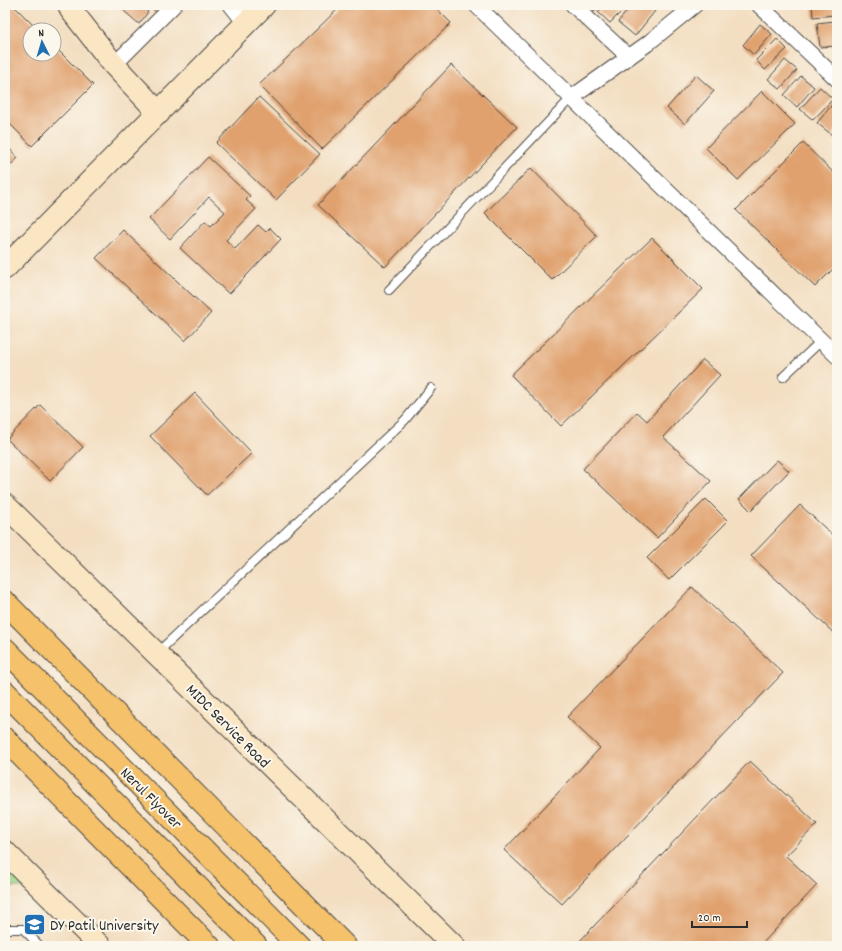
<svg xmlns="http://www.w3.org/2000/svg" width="842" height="951" font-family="Dekko,sans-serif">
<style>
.green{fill:#9ed687;stroke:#648059}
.building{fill:#e0a16e}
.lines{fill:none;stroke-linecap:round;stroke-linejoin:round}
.lane-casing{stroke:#494642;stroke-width:10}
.street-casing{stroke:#494642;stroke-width:17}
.secondary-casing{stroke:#494642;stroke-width:24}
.highway-casing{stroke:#494642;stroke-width:24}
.lane{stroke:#fff;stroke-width:8}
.street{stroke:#fff;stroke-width:15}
.secondary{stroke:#fbe6c4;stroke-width:22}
.highway{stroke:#f5c16b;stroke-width:22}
.labels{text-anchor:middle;stroke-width:4;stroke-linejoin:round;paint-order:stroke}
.street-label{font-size:16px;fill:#2b2b2b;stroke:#fbf7ec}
.poi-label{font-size:16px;fill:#2b2b2b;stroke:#fbf7ec;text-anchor:start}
</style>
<rect width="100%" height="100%" fill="#fbf7ec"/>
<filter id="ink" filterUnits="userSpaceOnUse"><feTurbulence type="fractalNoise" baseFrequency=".025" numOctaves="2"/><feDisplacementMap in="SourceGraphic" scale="8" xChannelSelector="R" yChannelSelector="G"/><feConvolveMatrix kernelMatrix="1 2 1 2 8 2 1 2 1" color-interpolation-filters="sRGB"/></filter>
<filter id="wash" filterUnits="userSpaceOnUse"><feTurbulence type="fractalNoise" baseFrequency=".012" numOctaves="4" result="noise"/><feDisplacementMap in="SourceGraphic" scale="16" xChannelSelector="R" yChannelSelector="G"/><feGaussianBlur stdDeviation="0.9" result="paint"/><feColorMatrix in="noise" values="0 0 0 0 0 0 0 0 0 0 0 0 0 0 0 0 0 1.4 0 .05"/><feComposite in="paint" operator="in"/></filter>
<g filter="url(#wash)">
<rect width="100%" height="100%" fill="#f3dec1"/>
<polygon class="green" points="5,866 25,887 5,887"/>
<g id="blocks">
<g class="building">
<polygon points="5,5 13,5 38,30 30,30 30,54 54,54 54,46 93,85 32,146 5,119"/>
<polygon points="127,5 140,5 148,12 139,24 123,10"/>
<polygon points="148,5 163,5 157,13"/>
<polygon points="342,5 433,5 451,23 322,149 259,85"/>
<polygon points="587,5 601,5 595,12"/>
<polygon points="605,5 628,5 610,23 598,12"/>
<polygon points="632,5 648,5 655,11 635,36 618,22"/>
<polygon points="812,5 834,5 835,15 813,17"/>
<polygon points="835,21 837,46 820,47 817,23"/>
<polygon points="760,24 772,34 754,55 743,45"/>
<polygon points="777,39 787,49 765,70 756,60"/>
<polygon points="785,60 797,70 780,89 768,79"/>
<polygon points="451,65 517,127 385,267 318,205"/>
<polygon points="696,75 714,91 685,124 667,108"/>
<polygon points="801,76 814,87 797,107 784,95"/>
<polygon points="820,87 833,99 813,120 800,109"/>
<polygon points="762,91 795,124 738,180 706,148"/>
<polygon points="259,97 320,154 276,200 216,143"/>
<polygon points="835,101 837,102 837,129 832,135 817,123"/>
<polygon points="803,143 837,176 837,265 815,287 736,210"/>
<polygon points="5,144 18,158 5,170"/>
<polygon points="208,157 250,196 246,200 256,209 226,240 235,249 258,225 266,232 270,228 281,239 229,294 180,248 205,221 211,226 225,212 209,197 170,239 149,219"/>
<polygon points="531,168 597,236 552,280 485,213"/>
<polygon points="123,230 211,313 185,341 96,258"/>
<polygon points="652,238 703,289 561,426 511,375"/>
<polygon points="703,360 720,375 663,437 711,481 657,538 583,469 637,412 647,421"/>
<polygon points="195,393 252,453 207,495 150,436"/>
<polygon points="40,405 83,447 50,481 7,439"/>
<polygon points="777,460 789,471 751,511 739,499"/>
<polygon points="706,499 728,521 669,580 647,558"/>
<polygon points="800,505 837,539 837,636 751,556"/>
<polygon points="692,587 783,673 562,904 504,850 600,748 567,717"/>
<polygon points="750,761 817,824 786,856 817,885 760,946 577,946 576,945"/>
</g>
</g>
</g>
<g filter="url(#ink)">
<use href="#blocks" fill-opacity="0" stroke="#494642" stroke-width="1"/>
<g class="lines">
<defs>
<g id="lane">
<polyline points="389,290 571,98"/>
<polyline points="783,377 821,341"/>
<polyline points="157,653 405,420 431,388"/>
<polyline points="5,929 23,929 40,946"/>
</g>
<g id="street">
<polyline points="231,5 246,24"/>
<polyline points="476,5 837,356"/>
<polyline points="573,5 629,57"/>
<polyline points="759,5 837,79"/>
<polyline points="114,65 174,5"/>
<polyline points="571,98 647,44 695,5"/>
</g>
<g id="secondary">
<polyline points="69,5 71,10 114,65 159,113"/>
<polyline points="5,268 264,5"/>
<polyline points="5,505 454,946"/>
<polyline points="5,852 100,946"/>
</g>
<g id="highway">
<polyline points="5,602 345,946"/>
<polyline points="5,649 299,946"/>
<polyline points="5,692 256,946"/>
<polyline points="5,739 209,946"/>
</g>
</defs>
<use href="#lane" class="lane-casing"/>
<use href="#street" class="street-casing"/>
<use href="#secondary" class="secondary-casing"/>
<use href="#highway" class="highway-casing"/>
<use href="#lane" class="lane"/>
<use href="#street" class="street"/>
<use href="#secondary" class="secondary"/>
<use href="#highway" class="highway"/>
</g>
</g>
<defs>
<symbol id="university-square" viewBox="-11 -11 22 22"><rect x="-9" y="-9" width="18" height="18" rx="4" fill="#1f6fb2" stroke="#fbf7ec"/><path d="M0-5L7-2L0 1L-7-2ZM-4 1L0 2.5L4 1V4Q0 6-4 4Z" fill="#fff"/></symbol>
</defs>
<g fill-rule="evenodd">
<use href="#university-square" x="22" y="912" width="25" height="25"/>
</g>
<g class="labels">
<g class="street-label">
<text transform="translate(229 725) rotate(45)" y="6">MIDC Service Road</text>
<text transform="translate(152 797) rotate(45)" y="6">Nerul Flyover</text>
</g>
<g class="poi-label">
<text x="50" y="930">DY Patil University</text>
</g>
</g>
<rect width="842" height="951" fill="none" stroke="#fbf7ec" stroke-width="20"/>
<g transform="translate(42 42) rotate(355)"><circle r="19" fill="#fbf7ec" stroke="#a8a59f"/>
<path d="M0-3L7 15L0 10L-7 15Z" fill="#1f6fb2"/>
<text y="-6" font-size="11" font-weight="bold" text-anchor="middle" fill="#2b2b2b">N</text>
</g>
<path d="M692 921v6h55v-6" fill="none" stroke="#2b2b2b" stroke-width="2"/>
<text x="698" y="921" font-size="12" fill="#2b2b2b" stroke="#fbf7ec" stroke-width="3" paint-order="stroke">20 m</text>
</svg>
